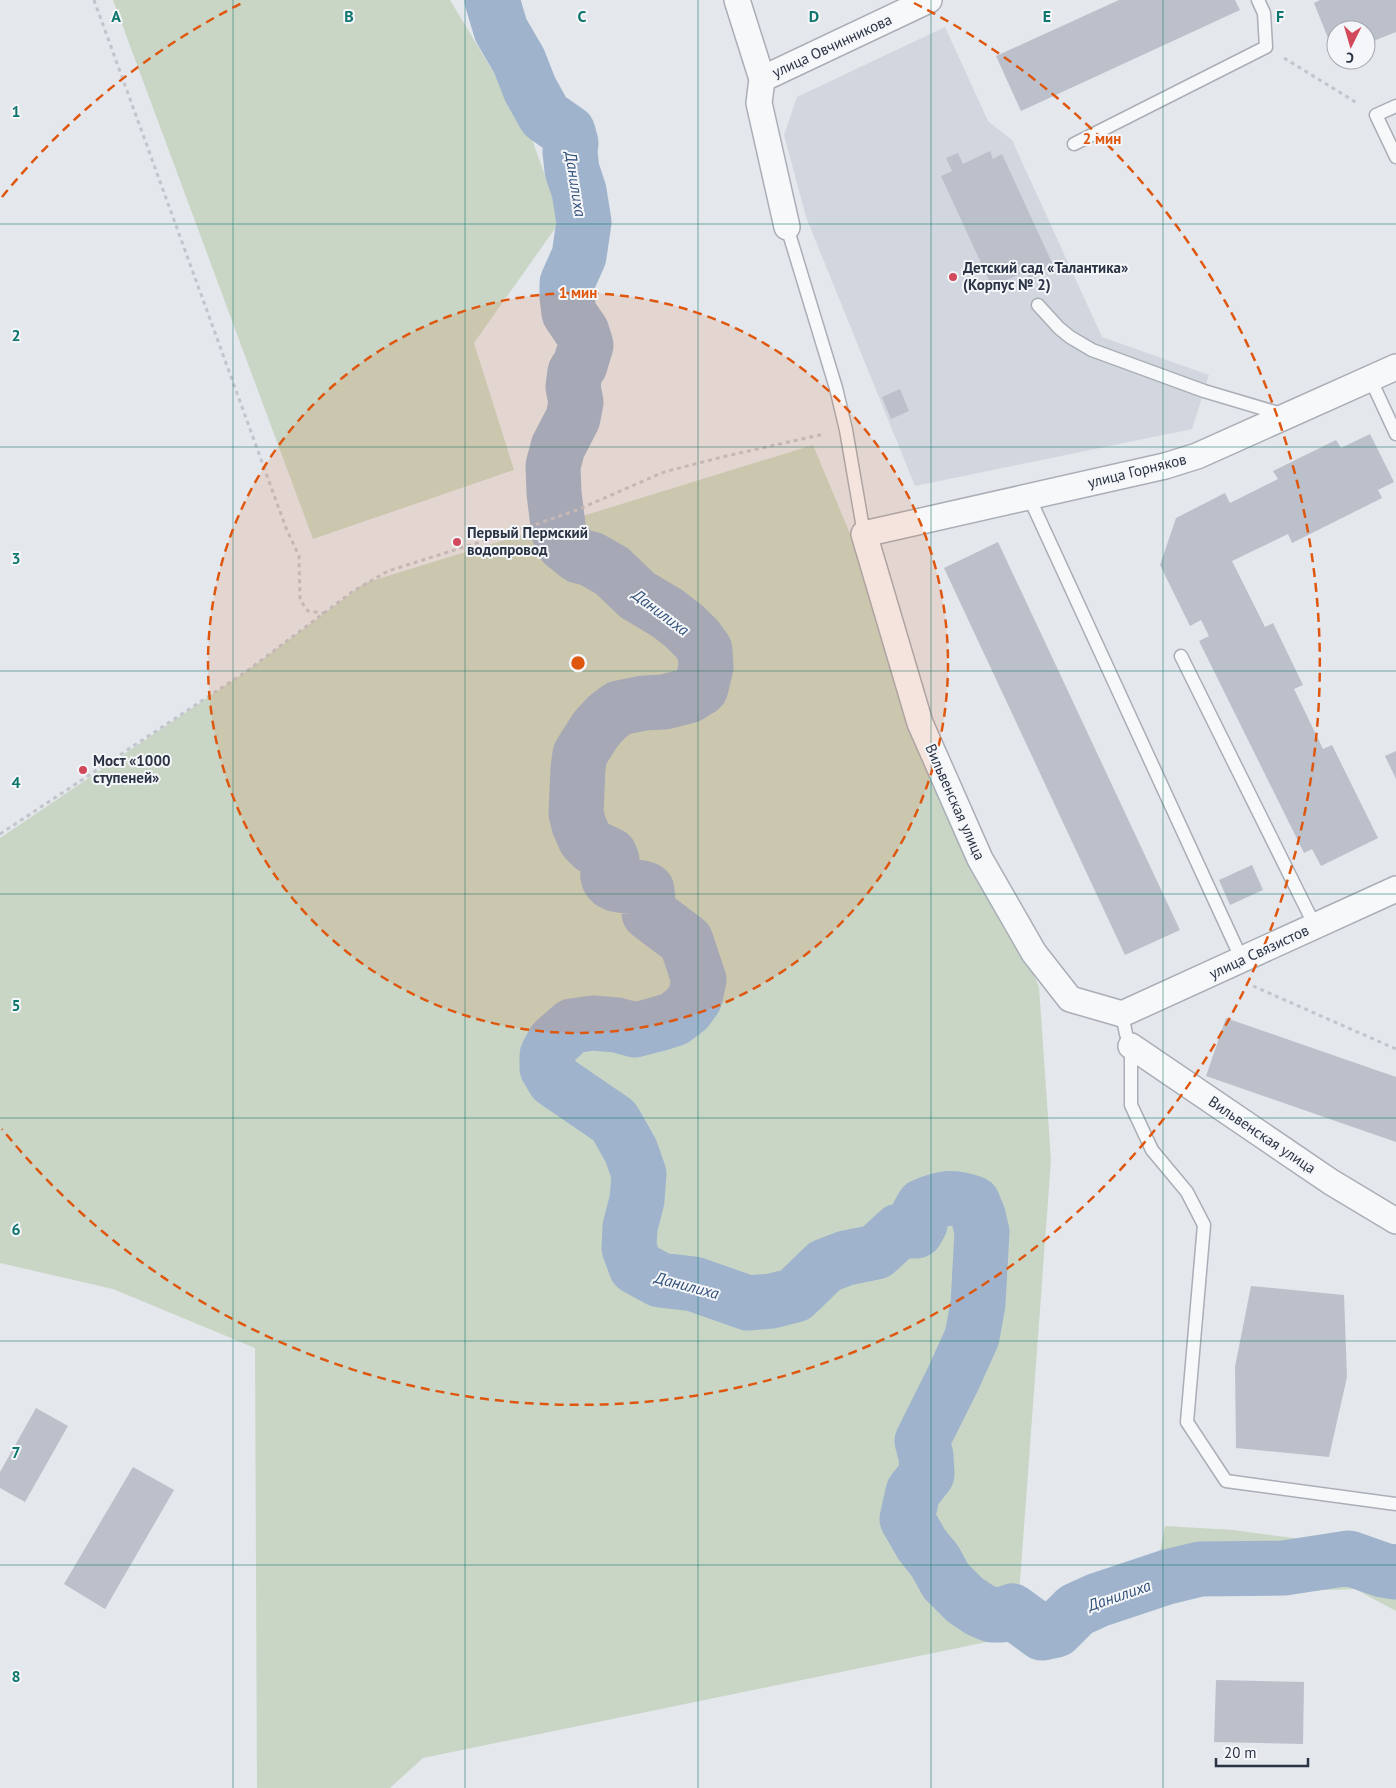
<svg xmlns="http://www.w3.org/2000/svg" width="1396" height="1788" font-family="'PT Sans',sans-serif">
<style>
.built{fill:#d2d6de}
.green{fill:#c9d6c5}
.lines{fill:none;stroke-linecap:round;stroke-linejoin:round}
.river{stroke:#9fb4cc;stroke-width:55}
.building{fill:#bbc0ca}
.lane-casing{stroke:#a9aeb7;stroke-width:15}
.street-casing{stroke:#a9aeb7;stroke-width:28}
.path{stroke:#c2c5cb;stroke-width:3;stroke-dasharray:4 4;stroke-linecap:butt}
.lane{stroke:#f7f8fa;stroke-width:12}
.street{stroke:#f7f8fa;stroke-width:25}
.grid{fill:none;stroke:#0f766e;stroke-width:1;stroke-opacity:0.55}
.ring{fill:none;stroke:#df570f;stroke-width:2.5;stroke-dasharray:9 6}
.poi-dot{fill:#d1495b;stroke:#f4f6f9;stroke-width:2}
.labels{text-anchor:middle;stroke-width:4;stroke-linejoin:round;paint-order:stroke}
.street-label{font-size:15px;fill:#2b3445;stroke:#f4f6f9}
.poi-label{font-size:15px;font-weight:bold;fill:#2b3445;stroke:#f4f6f9;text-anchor:start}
.water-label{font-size:16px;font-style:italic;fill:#34527a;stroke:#f4f6f9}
.grid-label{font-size:16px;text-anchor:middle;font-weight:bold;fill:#0f766e;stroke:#f4f6f9;stroke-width:4;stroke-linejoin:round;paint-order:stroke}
.centre{fill:#df570f;stroke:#f4f6f9;stroke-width:2.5}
.ring-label{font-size:15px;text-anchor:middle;font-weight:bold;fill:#df570f;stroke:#f4f6f9;stroke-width:4;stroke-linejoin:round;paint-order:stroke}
</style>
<rect width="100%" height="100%" fill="#e4e7ec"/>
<polygon class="built" points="945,27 988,121 1012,140 1102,337 1209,375 1192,429 915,486 806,217 784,135 797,97"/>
<g class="green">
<polygon points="113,0 450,0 529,131 561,220 474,343 514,470 313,539"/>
<polygon points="813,445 1039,987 1051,1160 1016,1636 423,1758 390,1788 257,1788 255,1348 113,1289 0,1263 0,838 247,671 365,583"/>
<polygon points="1165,1526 1233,1530 1316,1541 1396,1561 1396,1611 1355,1589 1175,1595 1160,1553"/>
</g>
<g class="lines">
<path class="river" d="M492 0 501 30 519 61 530 89 545 116 568 132 571 143 570 152 572 170 579 191 584 222 579 256 567 283V297L569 313 582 332 586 345 580 365 575 372 573 387 576 402 573 418 558 447 553 466 554 493 559 533 564 544 579 556 591 559 612 571 637 595 667 613 684 626 697 639 705 650 706 667 701 688 688 696 664 702 644 703 619 708 607 717 596 729 580 754 578 768 576 813 579 825 585 839 593 847 610 855 612 860C611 864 608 868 608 871 604 892 638 883 647 890L649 913 686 941 699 980 695 998 687 1009 674 1019 658 1024 635 1030 617 1025 593 1023 572 1026 554 1042 547 1055V1068L554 1080 614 1121 631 1151 639 1174 637 1200 630 1227 629 1248 636 1267 660 1280 694 1284 748 1303 772 1301 795 1295 825 1266 846 1258 876 1252 899 1231H916L920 1224 918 1215 923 1206C944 1197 952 1196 973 1203L978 1215 982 1232 978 1304 972 1337 953 1379 922 1441 926 1456 927 1474 913 1492 907 1519 922 1545 935 1561 946 1581 965 1600 980 1610 992 1615H1002L1012 1611 1042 1633 1056 1630 1076 1610 1098 1600 1167 1577 1200 1569 1284 1568 1349 1558 1383 1570 1396 1572"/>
</g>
<g class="building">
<polygon points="1119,0 1235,0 1240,10 1021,111 996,56"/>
<polygon points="1320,0 1396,0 1396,32 1366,44 1366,30 1336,30 1336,58 1314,3"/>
<polygon points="990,151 993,159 1002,154 1054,267 1029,278 1026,271 992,287 941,176 952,171 946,158 958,153 963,164"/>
<polygon points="900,389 909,411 891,419 882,397"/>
<polygon points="1370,434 1394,482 1378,490 1382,498 1292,543 1288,534 1232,561 1265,627 1273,623 1303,685 1294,689 1323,749 1332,745 1378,838 1321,866 1312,849 1304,853 1199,641 1209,636 1201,620 1190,626 1160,565 1176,518 1225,493 1230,503 1278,479 1273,471 1336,440 1341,448"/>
<polygon points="998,542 1180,930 1125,955 944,568"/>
<polygon points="1396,751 1396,779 1385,756"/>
<polygon points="1252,865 1263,890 1230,905 1219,880"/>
<polygon points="1226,1018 1396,1077 1396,1142 1206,1076"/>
<polygon points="1251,1286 1344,1295 1347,1377 1329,1457 1236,1448 1235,1367"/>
<polygon points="36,1408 68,1426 25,1502 0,1488 0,1472"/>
<polygon points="133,1467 174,1490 105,1609 64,1584"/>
<polygon points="1216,1680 1304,1682 1303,1744 1214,1742"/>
</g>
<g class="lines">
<defs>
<g id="lane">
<polyline points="1396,106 1376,115 1396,157"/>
<polyline points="1074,144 1266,47 1264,13 1258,0"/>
<polyline points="787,227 836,388 846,430 864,534"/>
<polyline points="1038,305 1059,328 1070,337 1092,350 1204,391 1285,415"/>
<polyline points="1370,378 1396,434"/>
<polyline points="1029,497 1242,960"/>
<polyline points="1181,656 1315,926"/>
<polyline points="1122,1014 1126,1034 1131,1046 1131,1105 1152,1150 1187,1192 1204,1225 1187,1422 1226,1481 1396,1504"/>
</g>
<g id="street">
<polyline points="737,0 762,79 759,103 787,227"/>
<polyline points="762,79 929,0"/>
<polyline points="1396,367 1197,456 1165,466 864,534 920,723 980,859 1034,953 1070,999 1122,1014 1396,889"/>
<polyline points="1131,1046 1331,1182 1396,1221"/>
</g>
</defs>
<use href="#lane" class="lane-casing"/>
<use href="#street" class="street-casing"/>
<g class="path">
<polyline points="94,0 286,528 299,556 300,600 308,611 324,613"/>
<polyline points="1284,58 1357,103"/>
<polyline points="0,834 247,671 352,592 388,571 537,524 577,510 664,472 722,457 824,434"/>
<polyline points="1253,986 1396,1049"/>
</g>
<use href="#lane" class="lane"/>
<use href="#street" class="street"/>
</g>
<path class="grid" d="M233 0V1788M465 0V1788M698 0V1788M931 0V1788M1163 0V1788M0 224H1396M0 447H1396M0 671H1396M0 894H1396M0 1118H1396M0 1341H1396M0 1565H1396"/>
<circle cx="578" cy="663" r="370" fill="#df570f" fill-opacity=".12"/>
<g class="ring">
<circle cx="578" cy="663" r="370"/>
<path d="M2 197A741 741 0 0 1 242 3M914 3A741 741 0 1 1 2 1129"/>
</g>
<g class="poi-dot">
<circle cx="953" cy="277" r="5"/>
<circle cx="457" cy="542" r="5"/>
<circle cx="83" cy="770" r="5"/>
</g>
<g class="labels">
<g class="street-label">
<text transform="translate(832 46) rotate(-25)" y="5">улица Овчинникова</text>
<text transform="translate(1137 471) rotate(-14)" y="5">улица Горняков</text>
<text transform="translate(955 802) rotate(66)" y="5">Вильвенская улица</text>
<text transform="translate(1259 952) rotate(-25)" y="5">улица Связистов</text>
<text transform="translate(1262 1135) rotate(34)" y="5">Вильвенская улица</text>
</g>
<g class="poi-label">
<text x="963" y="273">Детский сад «Талантика»<tspan x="963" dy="17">(Корпус № 2)</tspan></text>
<text x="467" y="538">Первый Пермский<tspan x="467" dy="17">водопровод</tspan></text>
<text x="93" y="766">Мост «1000<tspan x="93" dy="17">ступеней»</tspan></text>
</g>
<g class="water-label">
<text transform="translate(576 184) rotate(81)" y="6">Данилиха</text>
<text transform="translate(661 612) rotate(37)" y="6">Данилиха</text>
<text transform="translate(687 1285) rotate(15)" y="6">Данилиха</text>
<text transform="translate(1119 1595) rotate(-19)" y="6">Данилиха</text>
</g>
</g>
<g class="grid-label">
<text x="116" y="22">A</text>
<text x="349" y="22">B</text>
<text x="582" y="22">C</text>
<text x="814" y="22">D</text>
<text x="1047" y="22">E</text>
<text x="1280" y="22">F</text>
<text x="16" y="117">1</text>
<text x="16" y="341">2</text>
<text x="16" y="564">3</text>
<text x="16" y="788">4</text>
<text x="16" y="1011">5</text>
<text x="16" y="1235">6</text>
<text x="16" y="1458">7</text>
<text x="16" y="1682">8</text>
</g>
<circle cx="578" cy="663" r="8" class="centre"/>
<g class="ring-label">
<text x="1102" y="144">2 мин</text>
<text x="578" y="298">1 мин</text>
</g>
<g transform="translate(1351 45) rotate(185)"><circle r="24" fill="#f4f6f9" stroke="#a4a8b1"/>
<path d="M0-4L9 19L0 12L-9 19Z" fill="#d1495b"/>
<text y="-8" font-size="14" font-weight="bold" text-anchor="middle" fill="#2b3445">С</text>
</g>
<path d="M1216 1758v8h92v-8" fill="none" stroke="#2b3445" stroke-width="2.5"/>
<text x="1224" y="1758" font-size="15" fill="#2b3445" stroke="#f4f6f9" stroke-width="4" paint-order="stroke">20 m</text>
</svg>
